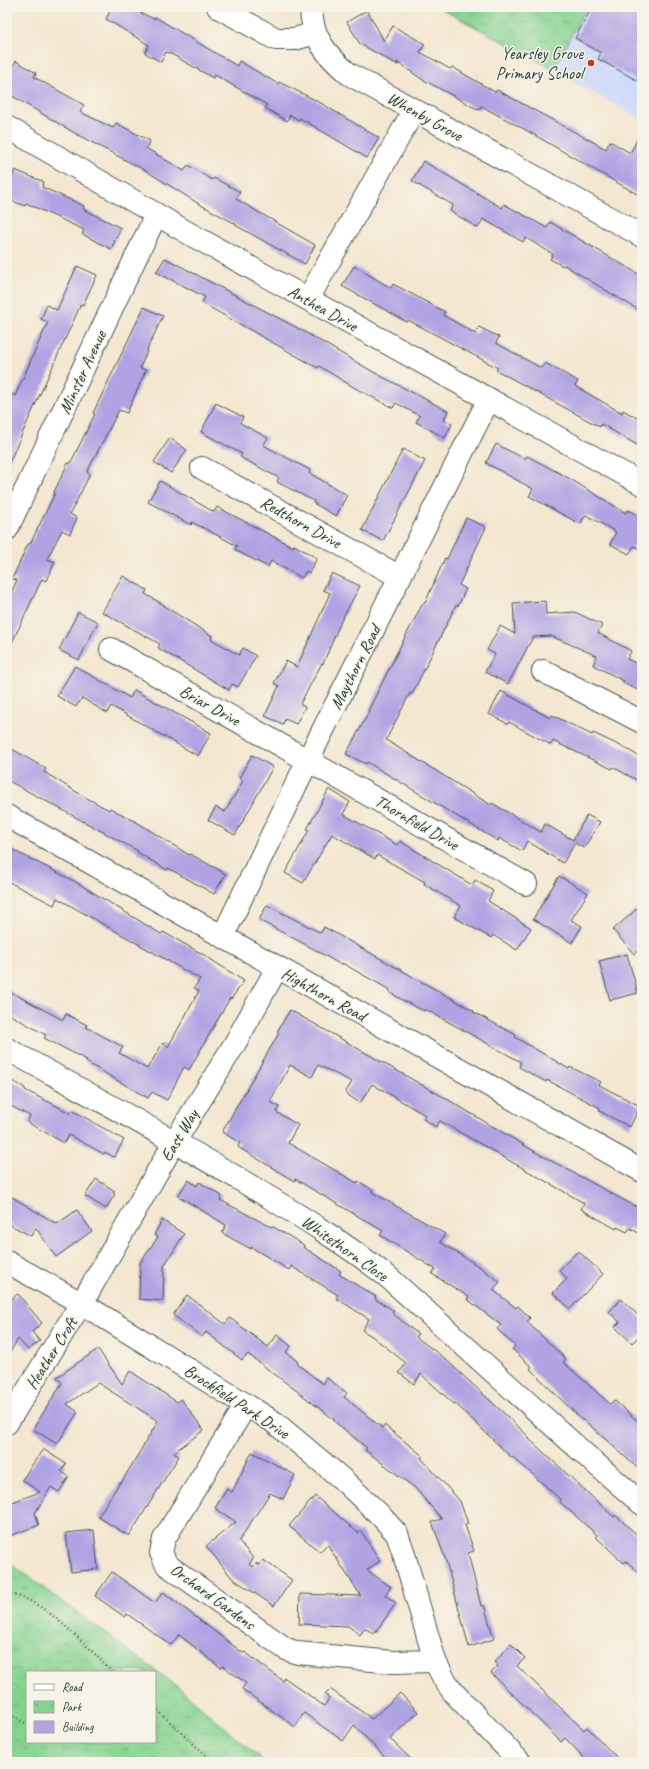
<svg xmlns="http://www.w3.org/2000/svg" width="649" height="1769" font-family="Caveat,sans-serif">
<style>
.built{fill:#d0daf9}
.park{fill:url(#park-crowns);stroke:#528862;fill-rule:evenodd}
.building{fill:#b0a2e3}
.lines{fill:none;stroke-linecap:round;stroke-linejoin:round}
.minor-casing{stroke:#3f564b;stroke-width:24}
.path{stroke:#3f564b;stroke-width:2.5;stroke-dasharray:1 3;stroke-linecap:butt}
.minor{stroke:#fff;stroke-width:22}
.poi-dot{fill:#c8321e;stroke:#f7f3e8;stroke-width:1.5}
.labels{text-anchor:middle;stroke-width:3;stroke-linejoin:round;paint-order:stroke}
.poi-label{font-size:17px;fill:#1f3d34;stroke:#f7f3e8;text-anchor:end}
.street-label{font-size:17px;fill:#1f3d34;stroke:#f7f3e8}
</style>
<defs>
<pattern id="park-crowns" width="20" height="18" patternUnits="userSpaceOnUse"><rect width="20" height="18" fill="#85d290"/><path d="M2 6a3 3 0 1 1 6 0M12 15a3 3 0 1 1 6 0" fill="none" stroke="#6cac76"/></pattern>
</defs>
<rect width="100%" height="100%" fill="#f7f3e8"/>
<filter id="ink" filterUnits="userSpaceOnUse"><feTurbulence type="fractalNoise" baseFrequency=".025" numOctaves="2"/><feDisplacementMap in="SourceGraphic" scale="8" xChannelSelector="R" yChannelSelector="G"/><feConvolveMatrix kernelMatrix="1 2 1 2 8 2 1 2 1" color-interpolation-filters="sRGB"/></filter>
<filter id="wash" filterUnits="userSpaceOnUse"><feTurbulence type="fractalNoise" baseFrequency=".012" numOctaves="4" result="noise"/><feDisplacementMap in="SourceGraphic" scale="16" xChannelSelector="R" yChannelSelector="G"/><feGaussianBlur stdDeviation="0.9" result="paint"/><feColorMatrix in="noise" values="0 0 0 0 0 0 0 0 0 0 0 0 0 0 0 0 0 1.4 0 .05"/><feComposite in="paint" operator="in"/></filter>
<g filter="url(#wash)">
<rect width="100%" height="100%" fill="#f4e6d0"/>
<polygon class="built" points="438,7 642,7 642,120"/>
<g class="park">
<polygon points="438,7 586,7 554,69"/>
<path d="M7 1561 177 1686 265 1762H7ZM27 1672H155V1742H27Z"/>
</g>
<g id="blocks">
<g class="building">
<polygon points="112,7 128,7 154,19 155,17 237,66 239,61 278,84 279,82 319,102 379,138 367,158 300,118 299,120 290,115 287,121 265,108 267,105 215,75 213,78 173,55 166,52 161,62 145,53 149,45 106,19"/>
<polygon points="592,7 642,7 642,83 598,59 601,53 575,38"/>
<polygon points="367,10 384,41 393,26 425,44 420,52 450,69 452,67 495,92 497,90 606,149 610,141 630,153 642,131 642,197 524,129 481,106 479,110 420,78 397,62 398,65 360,44 347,22"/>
<polygon points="16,61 36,73 34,77 84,105 80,112 113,128 116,123 150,141 146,148 184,171 188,165 212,180 214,178 240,192 236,199 315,245 305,264 235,225 236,224 199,204 148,172 78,135 7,93 7,76"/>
<polygon points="423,161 502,208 504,204 547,228 550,222 642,276 642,312 564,265 563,266 550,259 553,254 526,238 523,242 483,219 478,228 450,211 453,205 412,181"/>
<polygon points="15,170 44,182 42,187 84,206 83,209 121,228 111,249 82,234 84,230 26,203 25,206 7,199 7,189"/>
<polygon points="165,258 303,331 375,373 448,411 444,420 452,424 445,438 416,422 420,416 396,403 393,408 355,388 319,366 318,368 202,303 205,297 156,272"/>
<polygon points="77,266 97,275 83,305 81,304 7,467 7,406 12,394 15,396 48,322 41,319 47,305 57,310"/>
<polygon points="354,266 391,288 393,284 445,312 443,315 476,334 479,327 499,337 496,343 541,368 545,363 578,381 575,386 622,413 623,410 642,421 642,448 601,424 600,427 496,370 498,368 408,320 407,322 342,286"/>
<polygon points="144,307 163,316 147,349 148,349 140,368 146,370 127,413 119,410 87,472 90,474 70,514 77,518 70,534 62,530 47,559 55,562 46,581 42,579 7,653 7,601 17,580 12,579 28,544 30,544 55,493 54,492 68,463 70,464 95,414 93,413"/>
<polygon points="216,403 243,417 240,423 268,438 263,445 310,470 309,473 347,495 336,516 313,503 314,501 277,482 279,478 240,457 242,454 201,432"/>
<polygon points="170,438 187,450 171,473 154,462"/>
<polygon points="496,444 525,459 527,456 565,476 626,513 628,510 642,517 642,550 634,546 629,554 610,544 616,532 586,515 580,524 529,496 533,489 486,463"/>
<polygon points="403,449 425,461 383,541 362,530"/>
<polygon points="160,481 214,512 217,507 293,547 294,545 317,558 309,573 306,571 302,578 271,561 268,567 235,550 237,546 217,535 192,522 191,525 148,502"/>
<polygon points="466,518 486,527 459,585 466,589 458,606 456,605 412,694 410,693 386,740 491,805 492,803 541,832 545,824 573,840 587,815 600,822 584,848 575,843 563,863 527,841 522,851 499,838 498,841 367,762 366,764 346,754 369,712 368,711 400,647 423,603 425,603 445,558 447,559"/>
<polygon points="332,573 360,586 341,621 323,664 322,663 300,704 305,707 296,724 285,719 283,724 265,716 279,686 274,683 286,661 297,667 330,593 323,590"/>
<polygon points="123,576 147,590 145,594 164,605 164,606 212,636 211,639 239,655 243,648 256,656 238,687 232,684 229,690 158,648 160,644 102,612"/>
<polygon points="545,601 546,614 575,612 602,625 598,633 631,651 627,659 642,666 642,692 623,683 624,681 593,665 597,656 551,636 533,637 508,684 485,672 495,654 487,650 500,626 515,634 513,603"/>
<polygon points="78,612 98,622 79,660 59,650"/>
<polygon points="75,666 130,698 134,690 211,733 198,756 111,706 107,713 82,698 76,707 57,696"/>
<polygon points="501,691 550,718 552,715 592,735 593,733 623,747 642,758 642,783 613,767 612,769 553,741 551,745 509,722 508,724 489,714"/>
<polygon points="7,746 46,769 44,772 83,796 109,810 110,808 138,823 189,855 190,854 226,874 214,894 168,868 167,870 137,852 138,851 7,780"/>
<polygon points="252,755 273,767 235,835 208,820 216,807 225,812 243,781 239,778"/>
<polygon points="329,789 350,802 343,814 397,845 400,841 472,885 475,880 493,891 488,901 531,928 517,950 493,935 491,938 454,917 461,906 424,884 425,882 377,855 375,859 332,834 303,883 285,873 309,830 307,829"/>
<polygon points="7,847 74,881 161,934 163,932 204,955 244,981 231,999 230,998 189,1070 184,1067 167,1100 152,1092 148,1098 132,1089 86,1062 87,1060 44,1038 46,1035 7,1013 7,990 63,1020 66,1014 87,1025 86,1027 123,1047 119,1053 147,1069 163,1043 168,1047 199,991 194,988 200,979 57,898 54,905 7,881"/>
<polygon points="559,876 588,893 571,920 582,926 572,943 533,919"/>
<polygon points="642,904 642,947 634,954 613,930"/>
<polygon points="267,905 321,933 324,927 474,1011 473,1012 516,1035 515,1037 569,1069 570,1067 601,1082 599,1085 640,1106 630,1127 599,1111 600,1108 547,1080 546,1082 519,1067 521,1062 425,1009 424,1011 406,1002 389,992 390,990 342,963 341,965 312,948 259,920"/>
<polygon points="627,954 638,993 610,1000 599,961"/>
<polygon points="290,1010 452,1102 537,1153 642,1210 642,1235 630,1228 627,1232 617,1227 616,1229 581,1209 584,1203 440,1121 436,1127 423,1119 425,1115 372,1084 360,1103 345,1093 352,1082 318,1065 312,1077 290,1065 270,1102 279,1107 276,1112 298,1125 288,1143 357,1183 358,1181 373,1190 372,1192 445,1234 440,1242 480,1267 500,1282 493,1290 516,1308 518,1306 530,1318 527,1322 566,1359 563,1362 610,1404 614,1400 642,1425 642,1472 584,1420 583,1421 530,1369 532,1367 512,1349 515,1346 497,1329 501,1325 467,1299 469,1297 432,1274 435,1269 380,1235 383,1231 295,1179 294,1181 238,1147 240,1143 222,1132 279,1033 277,1032"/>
<polygon points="7,1078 25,1088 25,1090 70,1113 72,1110 124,1140 114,1157 105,1152 104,1154 69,1135 64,1143 27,1122 30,1116 7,1104"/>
<polygon points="96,1179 115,1191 113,1193 115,1194 106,1209 85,1196"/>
<polygon points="188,1180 197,1186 199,1182 222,1196 220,1200 271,1227 272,1226 304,1245 303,1247 341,1271 339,1274 376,1297 375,1299 394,1311 392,1313 418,1334 416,1337 443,1357 509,1418 530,1438 529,1439 614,1517 615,1515 642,1539 642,1575 626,1561 624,1563 596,1537 597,1535 560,1502 561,1500 513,1457 512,1458 455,1403 454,1404 421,1374 414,1384 399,1373 406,1363 373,1337 362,1330 369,1319 336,1298 338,1295 291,1266 289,1270 251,1247 251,1249 222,1233 226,1225 178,1196"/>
<polygon points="12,1197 57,1224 77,1210 92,1231 56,1257 36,1228 31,1236 7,1223 7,1205"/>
<polygon points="162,1220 184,1234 164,1266 163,1301 139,1299 140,1263 158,1237 154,1235"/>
<polygon points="578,1251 603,1274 570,1309 553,1293 567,1279 559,1270"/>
<polygon points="18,1294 42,1323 32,1332 40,1341 28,1350 18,1339 7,1357 7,1302"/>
<polygon points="187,1295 225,1324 230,1318 268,1347 277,1335 291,1346 286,1352 298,1362 297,1364 323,1384 327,1378 347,1393 344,1397 382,1428 384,1425 423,1456 421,1458 460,1501 468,1524 465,1525 474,1551 468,1553 481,1606 484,1605 494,1639 469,1647 446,1561 432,1522 442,1519 415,1488 365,1450 367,1448 334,1421 335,1420 248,1354 242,1360 206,1332 202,1337 173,1315"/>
<polygon points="621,1299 642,1319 642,1333 632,1343 615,1327 620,1322 609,1312"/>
<polygon points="98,1349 122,1384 130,1371 177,1402 181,1399 204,1430 173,1453 179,1456 129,1536 98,1517 120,1482 121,1483 158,1421 98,1383 67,1404 78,1412 57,1444 33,1429 62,1383 57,1377"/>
<polygon points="43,1449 66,1464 61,1471 69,1477 59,1492 51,1487 35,1513 39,1525 7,1537 7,1504 40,1492 22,1480"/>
<polygon points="252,1452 295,1475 283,1499 270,1493 239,1541 253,1558 249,1565 253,1567 257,1563 259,1566 263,1560 292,1580 274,1606 232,1578 206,1546 236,1522 215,1508 227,1489 232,1492"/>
<polygon points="315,1496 358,1533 361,1531 380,1561 367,1570 391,1587 385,1595 396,1603 374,1634 365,1628 360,1635 348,1626 299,1624 300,1594 361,1596 327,1544 320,1552 289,1526"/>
<polygon points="94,1530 98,1569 71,1572 66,1533"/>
<polygon points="112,1572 155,1603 163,1592 243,1653 245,1652 283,1681 285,1678 324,1706 329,1699 325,1694 330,1689 372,1719 400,1693 418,1712 390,1739 414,1762 389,1762 354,1725 343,1741 304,1713 295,1727 242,1689 246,1683 223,1666 221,1668 179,1635 171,1645 127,1614 125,1617 95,1596"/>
<polygon points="511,1644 525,1658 517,1666 584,1730 587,1727 621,1762 588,1762 565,1738 561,1742 491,1673 498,1666 494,1662"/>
</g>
</g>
</g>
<g filter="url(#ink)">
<use href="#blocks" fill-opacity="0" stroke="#3f564b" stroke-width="1"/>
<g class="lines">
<defs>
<g id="minor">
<polyline points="218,7 276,39 295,39 315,33"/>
<path d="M311 7C311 37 327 56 349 74L642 236"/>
<polyline points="7,127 190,234 642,484"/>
<polyline points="308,299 414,110"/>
<polyline points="202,468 400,577"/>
<polyline points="7,529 156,215"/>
<polyline points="111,649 526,884"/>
<polyline points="543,671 642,722"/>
<polyline points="7,816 642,1171"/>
<polyline points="223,936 308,760 489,399"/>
<path d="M7 1049C85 1092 163 1134 239 1179 290 1210 341 1240 388 1277L589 1458 642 1504"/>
<polyline points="7,1262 81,1303 274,1422 342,1479 380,1515 397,1534 403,1551 435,1661 444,1679 454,1693 520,1762"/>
<polyline points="246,1405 164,1539 161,1553 167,1565 286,1649 298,1653 393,1662 435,1661"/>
<polyline points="7,1423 87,1294 175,1141 234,1045 277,968"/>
</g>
</defs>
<use href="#minor" class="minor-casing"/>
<g class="path">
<path d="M7 1595C36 1591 93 1652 112 1672"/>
<polyline points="155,1708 213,1762"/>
<polyline points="7,1712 27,1724"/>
</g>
<use href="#minor" class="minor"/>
</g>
</g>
<circle class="poi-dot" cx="591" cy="63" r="4"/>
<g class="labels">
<g class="poi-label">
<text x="583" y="59">Yearsley Grove<tspan x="583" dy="20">Primary School</tspan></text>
</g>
<g class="street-label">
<text transform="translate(425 116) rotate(29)" y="6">Whenby Grove</text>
<text transform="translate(323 308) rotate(29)" y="6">Anthea Drive</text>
<text transform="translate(82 372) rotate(-65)" y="6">Minster Avenue</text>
<text transform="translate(301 522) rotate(29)" y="6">Redthorn Drive</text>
<text transform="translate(355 667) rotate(-63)" y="6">Maythorn Road</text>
<text transform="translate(210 705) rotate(29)" y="6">Briar Drive</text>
<text transform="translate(417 822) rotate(30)" y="6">Thornfield Drive</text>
<text transform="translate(324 994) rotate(29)" y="6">Highthorn Road</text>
<text transform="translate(179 1135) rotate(-59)" y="6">East Way</text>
<text transform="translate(345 1248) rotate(35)" y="6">Whitethorn Close</text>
<text transform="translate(51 1353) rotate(-58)" y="6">Heather Croft</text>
<text transform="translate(237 1401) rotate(33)" y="6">Brockfield Park Drive</text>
<text transform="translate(213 1596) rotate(36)" y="6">Orchard Gardens</text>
</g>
</g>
<rect width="649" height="1769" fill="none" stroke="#f7f3e8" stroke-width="24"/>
<rect x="26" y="1671" width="130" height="72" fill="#f7f3e8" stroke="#a1aaa0"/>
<rect x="34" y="1684" width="20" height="6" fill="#ffffff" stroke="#a1aaa0"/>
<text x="62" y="1691" font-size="12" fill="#1f3d34">Road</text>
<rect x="34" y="1701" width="20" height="12" fill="url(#park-crowns)" stroke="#a1aaa0"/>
<text x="62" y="1711" font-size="12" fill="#1f3d34">Park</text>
<rect x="34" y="1721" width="20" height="12" fill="#b0a2e3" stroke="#a1aaa0"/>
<text x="62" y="1731" font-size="12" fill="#1f3d34">Building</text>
</svg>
